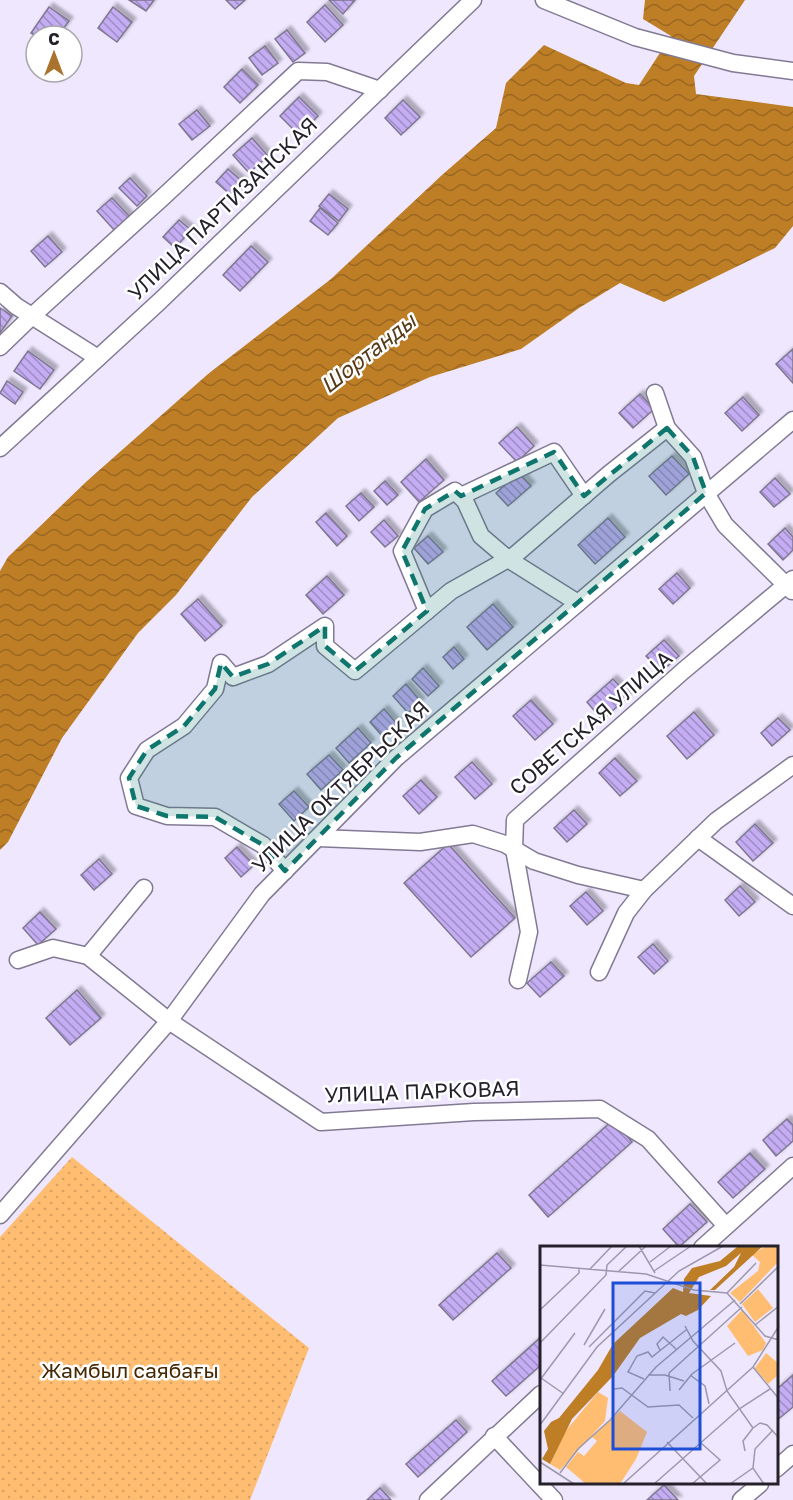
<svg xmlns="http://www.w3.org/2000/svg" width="793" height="1500" font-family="'Golos Text',sans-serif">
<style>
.park{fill:url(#park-dots)}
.water{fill:url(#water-waves)}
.building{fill:url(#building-back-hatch);stroke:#7e778f;stroke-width:1.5;filter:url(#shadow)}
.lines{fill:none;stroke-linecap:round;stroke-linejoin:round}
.minor-casing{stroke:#827a93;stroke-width:19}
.minor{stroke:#fff;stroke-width:16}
.marked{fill:#0f766e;fill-opacity:0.2;stroke:#0f766e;stroke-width:4.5;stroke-dasharray:12 8;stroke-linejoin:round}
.labels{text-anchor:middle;stroke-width:5;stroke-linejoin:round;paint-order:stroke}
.street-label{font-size:21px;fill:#24212b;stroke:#fff}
.park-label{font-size:21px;fill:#452a05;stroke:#fff}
.water-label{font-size:22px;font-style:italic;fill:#573b19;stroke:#fff}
.inset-road{fill:none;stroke:#9d98aa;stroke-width:1.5}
.view{fill:#1d4ed8;fill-opacity:0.15;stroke:#1d4ed8;stroke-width:3}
.inset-edge{fill:none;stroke:#24212b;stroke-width:3}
</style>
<defs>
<pattern id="park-dots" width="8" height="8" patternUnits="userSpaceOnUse" patternTransform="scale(1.5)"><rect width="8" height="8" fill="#ffbd71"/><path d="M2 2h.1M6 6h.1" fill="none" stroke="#daa262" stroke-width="1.8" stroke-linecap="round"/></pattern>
<pattern id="water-waves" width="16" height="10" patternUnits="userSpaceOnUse" patternTransform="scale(1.5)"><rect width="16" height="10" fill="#be7e26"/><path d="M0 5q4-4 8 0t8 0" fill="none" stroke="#9a6721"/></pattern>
<pattern id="building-back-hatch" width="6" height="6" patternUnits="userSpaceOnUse" patternTransform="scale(1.5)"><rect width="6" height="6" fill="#c4adf3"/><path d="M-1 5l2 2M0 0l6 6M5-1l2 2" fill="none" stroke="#9f8cc5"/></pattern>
<filter id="shadow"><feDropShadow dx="4" dy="-4" stdDeviation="1.5" flood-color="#0004"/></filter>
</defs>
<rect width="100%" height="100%" fill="#eee7fe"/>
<polygon class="park" points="72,1157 309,1348 250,1500 0,1500 0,1237"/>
<polygon class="water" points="645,0 745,0 694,76 696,94 793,107 793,226 775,248 664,302 620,283 579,308 521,349 430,377 338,418 252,497 176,595 138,633 62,738 8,842 0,850 0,571 8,557 87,481 208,374 331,279 442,175 496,128 506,83 544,45 626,83 639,85 671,36 643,19"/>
<g class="building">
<polygon points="129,0 154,0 146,11"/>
<polygon points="226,0 245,0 235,9"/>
<polygon points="329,0 355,0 343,14"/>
<polygon points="325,5 343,25 325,42 307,22"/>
<polygon points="49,7 69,21 58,36 36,36 31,33"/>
<polygon points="113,7 132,22 117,42 98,28"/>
<polygon points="287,30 305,53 293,62 275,39"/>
<polygon points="265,46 278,63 262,75 249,58"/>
<polygon points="242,69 258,85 240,103 224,87"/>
<polygon points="299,97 318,116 299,135 280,116"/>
<polygon points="403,100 420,117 401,135 385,118"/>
<polygon points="197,110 210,126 192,140 179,124"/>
<polygon points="252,138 268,156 249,173 233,155"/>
<polygon points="228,169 245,184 233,197 216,182"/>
<polygon points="130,178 147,196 137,206 119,188"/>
<polygon points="329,194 348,209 339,221 319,206"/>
<polygon points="112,198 130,217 115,231 97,211"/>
<polygon points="320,208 338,223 328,235 310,221"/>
<polygon points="179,220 191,230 175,248 163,237"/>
<polygon points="48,236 62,252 45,267 31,251"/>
<polygon points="251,246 268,262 240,291 223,275"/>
<polygon points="0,308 12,316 0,333"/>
<polygon points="793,349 793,383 776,364"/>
<polygon points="28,351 54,370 40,389 14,371"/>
<polygon points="7,381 23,392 15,404 0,393"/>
<polygon points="640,394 654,409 633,428 619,413"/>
<polygon points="743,397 759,415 742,431 725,413"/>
<polygon points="517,427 534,446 517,462 499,443"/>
<polygon points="672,456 689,474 666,495 649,476"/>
<polygon points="426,459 444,480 419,502 401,482"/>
<polygon points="519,473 531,486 508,506 496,493"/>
<polygon points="775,478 790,494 774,507 760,492"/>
<polygon points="385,481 398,495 387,505 374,491"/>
<polygon points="361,493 374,507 359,521 346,506"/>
<polygon points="326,513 347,536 337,546 316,522"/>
<polygon points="608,518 625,537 595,564 578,545"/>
<polygon points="384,520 398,536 385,547 371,532"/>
<polygon points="785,528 793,537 793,550 783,560 768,544"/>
<polygon points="428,536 443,552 428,564 414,548"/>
<polygon points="677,573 690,588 673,604 659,589"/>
<polygon points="327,576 344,595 323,614 306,595"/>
<polygon points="198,599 222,626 205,641 181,614"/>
<polygon points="493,604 513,627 487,650 467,627"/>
<polygon points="664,640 679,656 661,672 646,656"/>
<polygon points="454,647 464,659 453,669 443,657"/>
<polygon points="423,668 439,686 428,696 412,679"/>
<polygon points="613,679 629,696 602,720 587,702"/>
<polygon points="406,684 421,702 408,713 393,696"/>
<polygon points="531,700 553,724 535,740 513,716"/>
<polygon points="384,709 397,724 383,737 370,722"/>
<polygon points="694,712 714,735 687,759 667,736"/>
<polygon points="778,718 790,730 772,746 761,733"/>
<polygon points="358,728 371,743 349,763 336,748"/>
<polygon points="329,755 343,770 321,790 307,774"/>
<polygon points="615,758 637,781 620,796 599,773"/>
<polygon points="472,762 492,784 475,799 455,777"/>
<polygon points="421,780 437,797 419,814 403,796"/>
<polygon points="294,791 309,807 294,821 279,804"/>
<polygon points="574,810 587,824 567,842 554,828"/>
<polygon points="755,824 773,843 753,861 736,842"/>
<polygon points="448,844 515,918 471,957 404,883"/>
<polygon points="237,847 254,865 241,877 225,858"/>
<polygon points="99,859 112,874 94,890 81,875"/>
<polygon points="740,886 755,902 739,916 725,900"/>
<polygon points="586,892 603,911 587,925 570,906"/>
<polygon points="40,912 56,929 38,945 23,928"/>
<polygon points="653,944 668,961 654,974 638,957"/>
<polygon points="551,962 564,976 540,997 527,983"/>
<polygon points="77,990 101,1018 70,1045 46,1018"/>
<polygon points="787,1119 793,1125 793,1141 776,1156 763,1140"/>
<polygon points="613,1120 632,1142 548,1217 529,1195"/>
<polygon points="750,1153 765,1169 733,1198 718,1182"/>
<polygon points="690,1204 707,1222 679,1247 663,1229"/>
<polygon points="497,1253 511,1268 453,1320 439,1305"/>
<polygon points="540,1338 541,1365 506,1396 492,1381"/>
<polygon points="793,1375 793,1407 776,1421 776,1390"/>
<polygon points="456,1420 467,1432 418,1477 406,1464"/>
<polygon points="664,1485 678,1500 647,1500"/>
<polygon points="380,1488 391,1500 367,1500"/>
</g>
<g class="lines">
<defs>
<g id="minor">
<polyline points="544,0 635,37 733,63 793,71"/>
<polyline points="0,292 16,306 98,358"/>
<polyline points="0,347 32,316 162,198 298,71 327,72 380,90"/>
<polyline points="655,393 667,428 693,457 706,493 725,525 792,591"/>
<polyline points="0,448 160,301 473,0"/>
<polyline points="461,496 554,452 584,496"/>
<polyline points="427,611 402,551 425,509 455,491 465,501 481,536 508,559 578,603"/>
<polyline points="318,838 420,842 473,834 505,844 534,861 578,875 644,890"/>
<polyline points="698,838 793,906"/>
<polyline points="285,871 263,845 215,817 167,816 136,806 129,778 147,750 184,726 215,689 221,663 233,677 268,664 325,626 325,646 355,671 451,591 515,555 609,474 667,428"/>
<polyline points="88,956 144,888"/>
<polyline points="18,960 53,948 88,956 169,1021 321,1122 474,1112 600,1109 648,1139 726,1226"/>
<polyline points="599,972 626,913 644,890 716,821 793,765"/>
<polyline points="518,980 529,932 514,849 515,820 683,671 793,579"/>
<polyline points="0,1215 169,1021 262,894 396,758 793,420"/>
<polyline points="702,1248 793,1166"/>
<polyline points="494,1436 554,1500"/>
<polyline points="776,1469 793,1454"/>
<polyline points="428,1500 541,1394"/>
<polyline points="741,1500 760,1484"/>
</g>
</defs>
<use href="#minor" class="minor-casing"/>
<use href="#minor" class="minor"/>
</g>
<path class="marked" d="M667 428 693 457 706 493 396 758 285 871 263 845 215 817 167 816 136 806 129 778 147 750 184 726 215 689 221 663 233 677 268 664 325 626V646L355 671 427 611 402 551 425 509 455 491 461 496 554 452 584 496Z"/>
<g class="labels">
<g class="street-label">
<text transform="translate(223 209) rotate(-44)" y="7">УЛИЦА ПАРТИЗАНСКАЯ</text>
<text transform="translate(591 723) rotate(-41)" y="7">СОВЕТСКАЯ УЛИЦА</text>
<text transform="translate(341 787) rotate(-44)" y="7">УЛИЦА ОКТЯБРЬСКАЯ</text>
<text transform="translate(422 1092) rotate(-2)" y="7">УЛИЦА ПАРКОВАЯ</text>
</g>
<g class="park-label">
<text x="130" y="1378">Жамбыл саябағы</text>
</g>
<g class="water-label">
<text transform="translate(368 353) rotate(-38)" y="8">Шортанды</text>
</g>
</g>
<g transform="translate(540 1246)">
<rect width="238" height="238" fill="#eee7fe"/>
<path d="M226 107 238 117V129L228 138 215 122Z" fill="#ffbd71"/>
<path d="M226 0H238V16L200 56 190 47 218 25 220 16 212 9ZM218 43 233 62 215 76 202 58ZM202 64 226 97 223 104 208 110 187 80ZM58 146 68 152 65 175 20 224 10 218 24 187Z" fill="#ffbd71"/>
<path d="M80 165 107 186 96 213 80 238H46L26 221 38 206 44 210 57 195 52 191Z" fill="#ffbd71"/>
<path d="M223 0 175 44H170L194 21 201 7 186 20 159 31 149 47 171 50 158 64 146 70 141 68 100 92 73 130 32 173 10 218 2 213 8 203 4 185 11 176 19 172 58 124 73 98 133 42 143 46 144 33 152 22 180 15 197 1Z" fill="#be7e26"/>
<path class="inset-road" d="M99 0 115 27M110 16 131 0M0 19 106 28 154 44 187 47 225 90 239 94M50 23 72 0M114 25 151 0M78 26 106 0M187 47 216 17M200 58 239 20M0 64 39 27V23M215 79 239 60M145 80 153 95 181 125 187 145 213 182 203 195 205 205M0 97 66 29 67 19 87 0M44 99 65 63M49 101 105 45 115 47M120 104 117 98 123 91 136 103M213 121 239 153M108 129H125L144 135M150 129 165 140 169 158M1 132 24 148M104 133 88 126 97 110 108 106 112 111 146 84M0 134 35 87M74 143 82 142 108 161 139 159 153 172M139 144 152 128 195 97M130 145 129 127 202 61M0 179 57 101 139 25 183 0M213 182 220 177 227 179 239 192M127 196 167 238M0 216 34 238M213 222 215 203 233 184M20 227 38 203 70 174 116 121 195 54M83 238 213 121 239 80M114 238 199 163 230 143M152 238 180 214 161 197M190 238 213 222 224 238"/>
<path class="view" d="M73 37H160V203H73Z"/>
<rect width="238" height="238" class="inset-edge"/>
</g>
<g transform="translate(54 54)"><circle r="28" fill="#ffffff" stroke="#a7a6aa" stroke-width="1.5"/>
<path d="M0-4.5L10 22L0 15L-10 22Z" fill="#a9732e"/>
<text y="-9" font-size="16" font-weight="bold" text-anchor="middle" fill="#24212b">С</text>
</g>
</svg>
